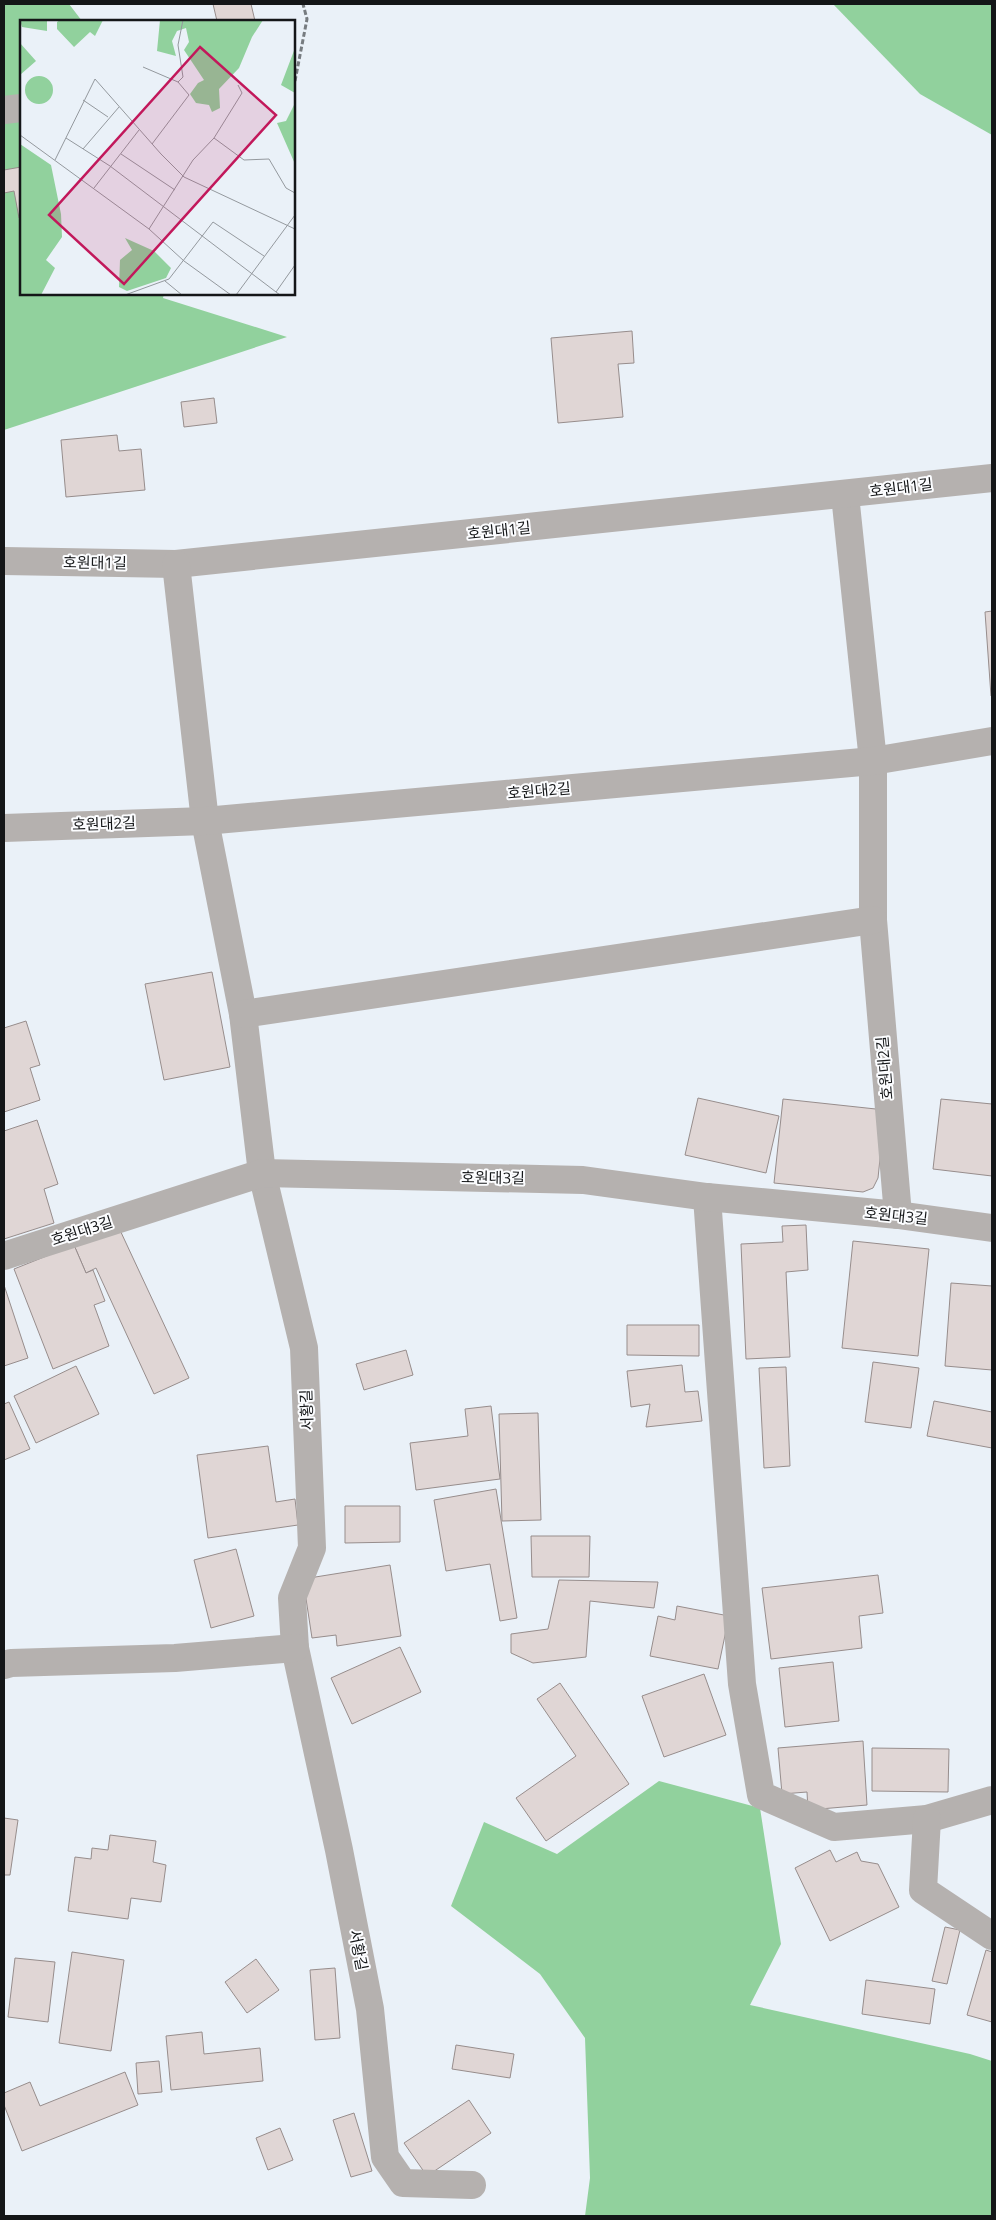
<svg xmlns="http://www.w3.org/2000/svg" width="996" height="2220" font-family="'Open Sans','Noto Sans KR',sans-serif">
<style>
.green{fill:#91d19d}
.building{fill:#e0d6d5;stroke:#978d8c}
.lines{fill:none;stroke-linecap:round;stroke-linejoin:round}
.path{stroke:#777c80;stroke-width:3;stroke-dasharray:5 2.5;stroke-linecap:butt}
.minor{stroke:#b5b1af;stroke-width:28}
.labels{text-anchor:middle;stroke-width:4;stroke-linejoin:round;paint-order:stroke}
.street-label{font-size:15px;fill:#141618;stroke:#fcfdff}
.inset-road{fill:none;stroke:#94999e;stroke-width:1}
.view{fill:#c2185b;fill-opacity:0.15;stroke:#c2185b;stroke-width:2.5}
.inset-edge{fill:none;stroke:#141618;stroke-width:2.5}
</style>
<rect width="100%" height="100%" fill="#eaf1f8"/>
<g class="green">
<polygon points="4,4 69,4 82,21 21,21 21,294 164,294 163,298 287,337 4,430"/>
<polygon points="833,4 992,4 992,135 920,94"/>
<polygon points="659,1781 760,1808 781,1944 750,2005 970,2054 992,2061 992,2216 585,2216 590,2178 585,2038 540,1974 451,1906 484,1822 557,1854"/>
</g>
<g class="building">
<polygon points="213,4 251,4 255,21 217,21"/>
<polygon points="21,167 21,218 19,218 14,191 4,193 4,170"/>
<polygon points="632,331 634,363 618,364 623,417 558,423 551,338"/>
<polygon points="214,398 217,423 184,427 181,402"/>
<polygon points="117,435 119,451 141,449 145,490 66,497 61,440"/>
<polygon points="992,611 992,695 991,696 985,612"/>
<polygon points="212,972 230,1067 164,1080 145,984"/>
<polygon points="26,1021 40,1065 30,1068 40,1100 4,1112 4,1028"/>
<polygon points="698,1098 779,1116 766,1173 685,1155"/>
<polygon points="783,1099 885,1110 878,1178 873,1188 863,1192 774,1183"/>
<polygon points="941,1099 992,1104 992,1176 933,1169"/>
<polygon points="37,1120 58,1184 44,1189 54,1223 4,1239 4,1131"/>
<polygon points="806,1225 808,1270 786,1272 790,1357 746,1359 741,1244 783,1242 782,1226"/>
<polygon points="119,1228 189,1378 154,1394 96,1268 86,1273 74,1245"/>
<polygon points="853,1241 929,1249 918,1356 842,1348"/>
<polygon points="74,1245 86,1273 93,1270 105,1301 94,1305 109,1346 53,1369 14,1269"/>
<polygon points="951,1283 992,1286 992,1370 945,1366"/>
<polygon points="4,1285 28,1358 4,1366"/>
<polygon points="627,1325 699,1325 699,1356 627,1355"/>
<polygon points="406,1350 413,1375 364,1390 356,1364"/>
<polygon points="873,1362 919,1368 911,1428 865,1422"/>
<polygon points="682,1365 685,1392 698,1391 702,1421 646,1427 650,1404 631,1407 627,1371"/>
<polygon points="76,1366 99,1414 36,1443 14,1396"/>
<polygon points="786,1367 790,1466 764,1468 759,1368"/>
<polygon points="934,1401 992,1412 992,1448 927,1436"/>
<polygon points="9,1402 30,1449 4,1460 4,1404"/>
<polygon points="491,1406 500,1479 416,1490 410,1443 468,1436 465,1409"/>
<polygon points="538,1413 541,1520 502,1521 499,1414"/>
<polygon points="268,1446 276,1502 295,1499 298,1525 208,1538 197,1455"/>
<polygon points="496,1489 517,1618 500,1621 490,1564 446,1571 434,1500"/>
<polygon points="345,1506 400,1506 400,1542 345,1543"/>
<polygon points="531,1536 590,1536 589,1577 532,1577"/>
<polygon points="236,1549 254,1616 211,1628 194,1560"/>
<polygon points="390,1565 401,1636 337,1646 336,1635 312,1638 303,1579"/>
<polygon points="878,1575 883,1613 859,1616 862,1648 771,1659 762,1588"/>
<polygon points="559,1580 658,1582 654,1608 590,1601 586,1657 533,1663 511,1653 511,1634 548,1629"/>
<polygon points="677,1606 729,1616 718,1669 650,1656 658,1616 675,1620"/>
<polygon points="400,1647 421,1692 352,1724 331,1678"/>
<polygon points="833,1662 839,1721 785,1727 779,1668"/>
<polygon points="704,1674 726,1735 664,1757 642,1696"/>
<polygon points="560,1683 629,1784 546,1841 516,1798 576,1756 537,1699"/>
<polygon points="863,1741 867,1805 808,1810 807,1792 782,1794 778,1748"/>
<polygon points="872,1748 949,1749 948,1792 872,1791"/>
<polygon points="4,1818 18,1820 10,1875 4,1875"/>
<polygon points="110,1835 156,1841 153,1862 166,1865 161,1902 131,1898 128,1919 68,1911 75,1857 91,1859 92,1848 108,1850"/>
<polygon points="830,1850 836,1862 857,1852 861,1861 878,1864 899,1907 830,1941 795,1868"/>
<polygon points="945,1927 960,1930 947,1984 932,1981"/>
<polygon points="986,1950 992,1952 992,2022 967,2015"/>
<polygon points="72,1952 124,1960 111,2051 59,2043"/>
<polygon points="15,1958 55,1962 48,2022 8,2017"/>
<polygon points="256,1959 279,1990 247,2013 225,1982"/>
<polygon points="335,1968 340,2038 315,2040 310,1970"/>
<polygon points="866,1980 935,1989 930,2024 862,2014"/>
<polygon points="202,2032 204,2054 260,2048 263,2081 171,2090 166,2036"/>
<polygon points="456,2045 514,2054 510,2078 452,2069"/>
<polygon points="159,2061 162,2092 138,2094 136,2063"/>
<polygon points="125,2072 138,2105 22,2151 4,2105 4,2093 30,2082 40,2106"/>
<polygon points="469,2100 491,2133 427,2176 404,2143"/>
<polygon points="354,2113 372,2171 351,2177 333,2120"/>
<polygon points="280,2128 293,2160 268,2170 256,2138"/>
</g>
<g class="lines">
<polyline class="path" points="295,81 307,19 303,4"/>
<g class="minor">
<polyline points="4,110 21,108"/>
<polyline points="845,495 873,761 873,920 898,1215"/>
<polyline points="4,561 176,564 992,478"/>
<polyline points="176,564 205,821 243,1014 262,1173 304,1348 312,1548 292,1598 295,1648 339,1850 370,2009 385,2157 403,2183 472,2185"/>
<polyline points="4,828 205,821 873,761 992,741"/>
<polyline points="243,1014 873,920"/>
<polyline points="707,1197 742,1684 761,1795 834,1827 927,1819 992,1800"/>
<polyline points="4,1256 262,1173 583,1180 707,1197 898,1215 992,1228"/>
<polyline points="4,1665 11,1663 175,1658 295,1648"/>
<polyline points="927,1819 923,1890 992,1936"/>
</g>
</g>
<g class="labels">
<g class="street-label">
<text transform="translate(901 488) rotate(-7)" y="5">호원대1길</text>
<text transform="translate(499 531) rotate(-6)" y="5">호원대1길</text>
<text transform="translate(95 563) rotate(1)" y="5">호원대1길</text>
<text transform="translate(539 791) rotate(-5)" y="5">호원대2길</text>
<text transform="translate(104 824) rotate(-2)" y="5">호원대2길</text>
<text transform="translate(885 1068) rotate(-95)" y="5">호원대2길</text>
<text transform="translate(493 1178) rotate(1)" y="5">호원대3길</text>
<text transform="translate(896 1216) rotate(6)" y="5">호원대3길</text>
<text transform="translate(82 1231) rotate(-18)" y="5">호원대3길</text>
<text transform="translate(307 1410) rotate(-92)" y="5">서황길</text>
<text transform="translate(358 1950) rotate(79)" y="5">서황길</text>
</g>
</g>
<g transform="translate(20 20)">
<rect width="275" height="275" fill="#eaf1f8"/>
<path d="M0 0H27V11L2 7ZM40 0H83L75 16 70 12 54 27 37 9V2ZM140 0H243L232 17 219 48 199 69 200 88 192 92 189 85 176 83 170 74 178 63 184 60 164 30 169 22 166 8 157 11 152 21 156 36 137 31ZM0 23 16 41 0 55ZM275 28V73L261 65ZM5 70a14 14 0 1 1 28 0a14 14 0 1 1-28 0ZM275 83V144L257 103 266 101ZM0 124 31 145 41 194 42 217 26 240 35 248 21 275H0ZM105 218 134 231 151 248 146 258 107 271 99 267 100 240 112 230Z" fill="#91d19d"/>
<path class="inset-road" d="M123 47 158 62 169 75 132 124M158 62 163 57 158 25 163 0M63 80 88 97M0 115 129 209 164 241 211 275M46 118 90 146 260 275M194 118 224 140 249 139 266 168 275 173M63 129 99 87M101 134 155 170M35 140 75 59 141 134 164 157 275 209M74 168 119 110M129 209 173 140 194 118 222 73 218 65M145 261 162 275M256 272 275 245M105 275 149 259 193 202 244 236M216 275 275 195"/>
<path class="view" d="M180 27 256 95 104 264 29 195Z"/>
<rect width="275" height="275" class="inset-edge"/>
</g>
<rect width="996" height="2220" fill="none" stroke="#141618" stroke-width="10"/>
</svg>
